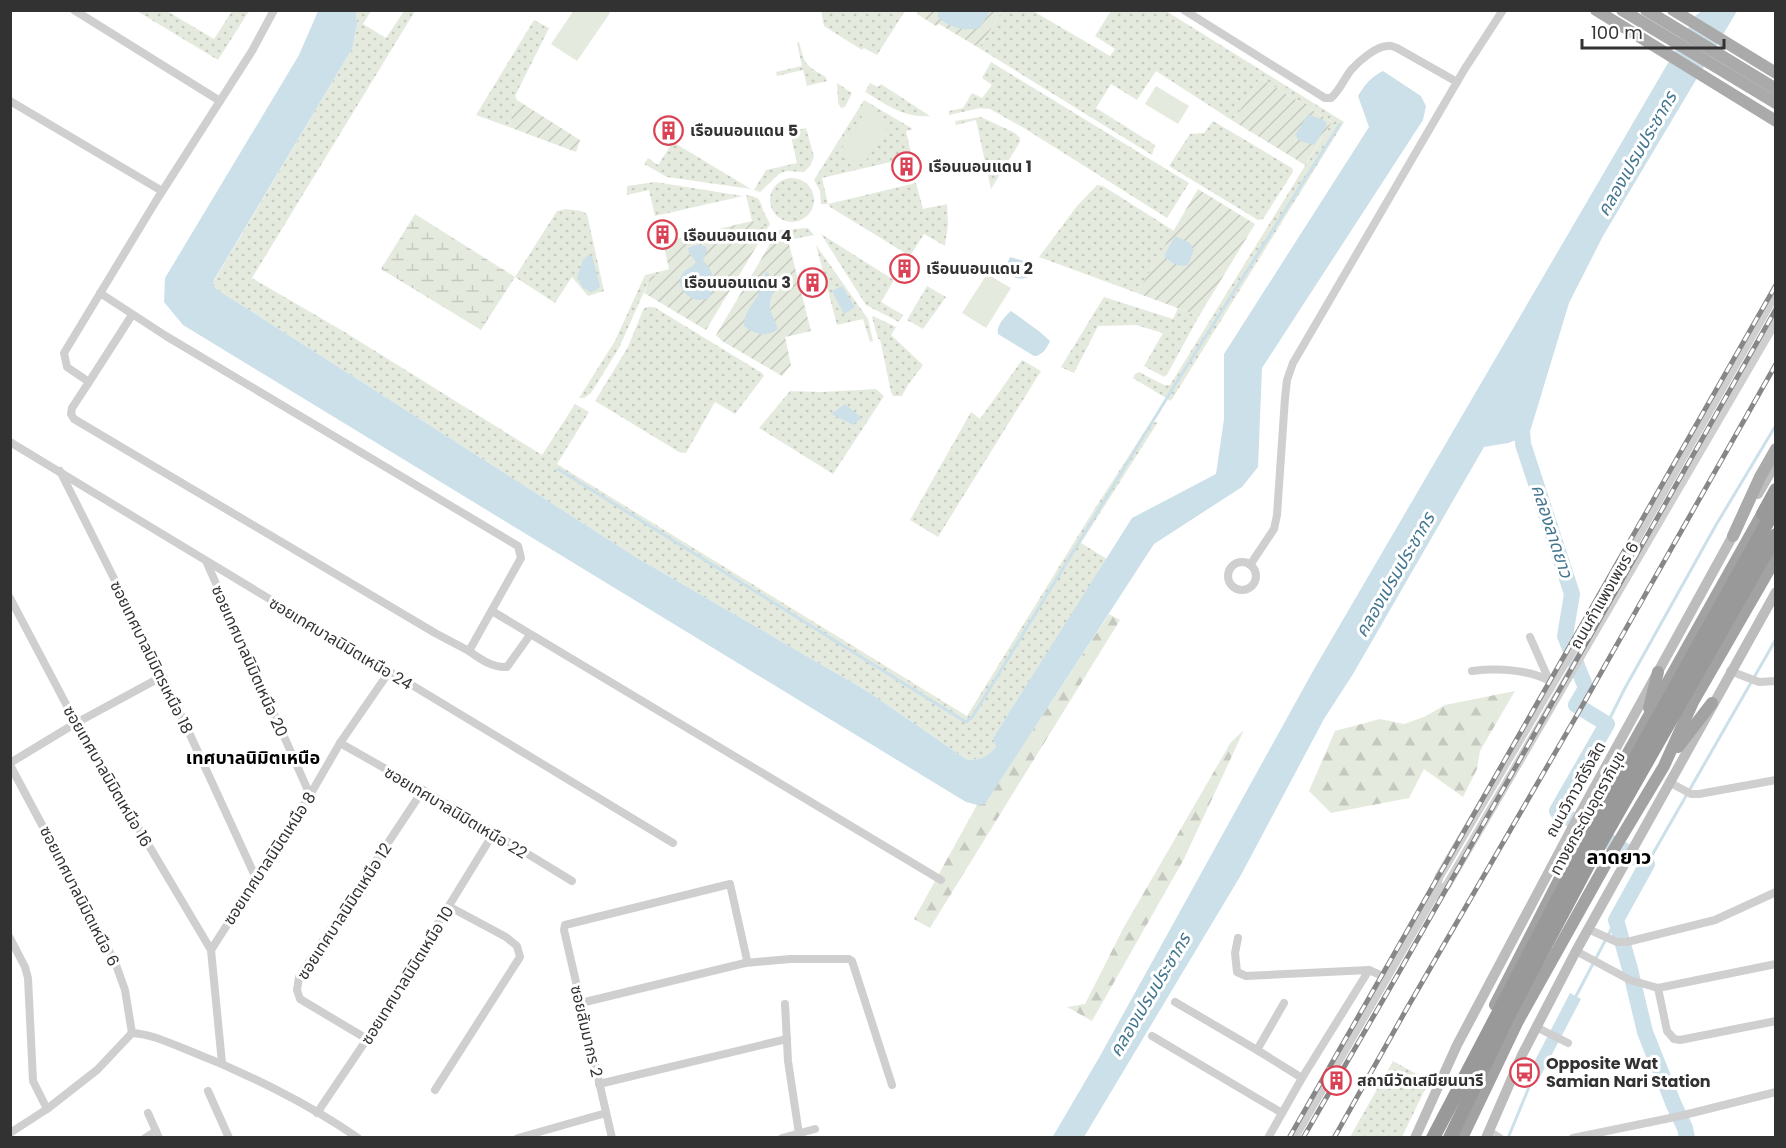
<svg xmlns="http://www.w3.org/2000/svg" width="1786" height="1148" font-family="Poppins,'Noto Sans Thai',sans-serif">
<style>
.grass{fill:url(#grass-dots)}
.forest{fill:url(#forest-firs)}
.wetland{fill:url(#wetland-marsh)}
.garden{fill:url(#garden-furrows)}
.pitch{fill:#e5eade}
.water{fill:#cce0e9}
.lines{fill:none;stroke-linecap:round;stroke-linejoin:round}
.stream{stroke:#cce0e9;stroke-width:3}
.river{stroke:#cce0e9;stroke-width:16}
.minor{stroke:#cfcfcf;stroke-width:8}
.tertiary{stroke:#cfcfcf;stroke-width:9}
.secondary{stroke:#bcbcbc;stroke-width:10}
.primary{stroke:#aaa;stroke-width:12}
.trunk{stroke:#a2a2a2;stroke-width:12}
.motorway{stroke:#999;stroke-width:14}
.rail-casing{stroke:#878787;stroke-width:5}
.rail{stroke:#fff;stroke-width:3;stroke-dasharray:9;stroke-linecap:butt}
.labels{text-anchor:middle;stroke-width:6;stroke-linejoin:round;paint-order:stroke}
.poi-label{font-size:16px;font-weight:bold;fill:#323232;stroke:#fff;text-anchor:start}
.street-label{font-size:16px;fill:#323232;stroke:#fff}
.water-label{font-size:18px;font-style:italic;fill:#44768f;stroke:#fff}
.neighbourhood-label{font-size:18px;font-weight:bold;fill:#000;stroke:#fff}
.quarter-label{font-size:20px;font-weight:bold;fill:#000;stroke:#fff}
</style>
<defs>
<pattern id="grass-dots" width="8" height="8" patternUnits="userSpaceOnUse" patternTransform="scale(1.5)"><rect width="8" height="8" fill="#e5eade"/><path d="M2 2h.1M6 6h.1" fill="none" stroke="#c5c9bf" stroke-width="1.8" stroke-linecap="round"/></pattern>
<pattern id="forest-firs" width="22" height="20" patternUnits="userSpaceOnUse" patternTransform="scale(1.5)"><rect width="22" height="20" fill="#e5eade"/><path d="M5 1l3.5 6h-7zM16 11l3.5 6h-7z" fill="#c5c9bf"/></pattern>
<pattern id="wetland-marsh" width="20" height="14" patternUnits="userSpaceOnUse" patternTransform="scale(1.5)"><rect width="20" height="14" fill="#e5eade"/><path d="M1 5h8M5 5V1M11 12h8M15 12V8" fill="none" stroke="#c5c9bf"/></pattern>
<pattern id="garden-furrows" width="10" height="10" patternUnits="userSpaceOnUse" patternTransform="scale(1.5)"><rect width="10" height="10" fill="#e5eade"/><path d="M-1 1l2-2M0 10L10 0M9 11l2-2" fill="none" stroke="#c5c9bf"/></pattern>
</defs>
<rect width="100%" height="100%" fill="#fff"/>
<g class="grass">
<polygon points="137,11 167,11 214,39 232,11 249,11 218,60"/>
<path d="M356 11H371L363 24 386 38 404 11H415L252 278 343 331 542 455 575 404 589 412 557 464 967 716 1092 513 1150 423 1158 422 1081 543 1107 559 993 738 996 747C988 758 980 761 966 759L867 691 639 559 218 290 213 285 214 281 352 49 357 25Z"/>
<polygon points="821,11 905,11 877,55 864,48 862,50 824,26"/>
<polygon points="1002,11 1033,11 1110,56 1115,49 1095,36 1111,11 1166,11 1344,122 1171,401 1133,378 1135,374 1139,372 1164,385 1170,385 1332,122 1260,78 1233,121 1156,71 1137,100 1111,84 1096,108 1155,145 1152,155 979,48"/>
<polygon points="534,20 549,28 515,96 517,100 509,127 476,115"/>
<path d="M799 42C805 65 805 65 826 77L827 81 807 86 803 70 777 76 776 72 802 66 797 43Z"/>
<polygon points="991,62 1189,183 1167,218 1024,128 990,109 980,108 949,115 949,111 963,108 972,93 982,98 992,85 982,78"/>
<polygon points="837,83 852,93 845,107 841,108 838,103"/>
<path d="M870 83 878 87 881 84 930 116C903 118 888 105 865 92Z"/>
<polygon points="864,100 913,129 906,131 912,157 822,178 828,204 916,183 923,209 947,204 948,224 945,246 924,234 910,256 830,207 828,204 821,204 820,191 814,180"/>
<polygon points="981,117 1015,133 1020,138 1020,142 991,189 976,120 956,125 955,121"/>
<polygon points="1213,121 1292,168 1293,172 1263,219 1258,220 1169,166 1190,134 1204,133"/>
<polygon points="806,128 814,157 810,166 804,172 786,171 779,174 760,192 754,190 766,170 797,163 790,132"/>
<polygon points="673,142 751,189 667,177 644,164 648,158 658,165"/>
<circle cx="792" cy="200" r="22"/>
<polygon points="655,182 743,196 655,216 649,190 627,195 627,186"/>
<polygon points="1097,185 1103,186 1174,231 1137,293 1039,257 1077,206"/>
<path d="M746 195C758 197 760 198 763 210 765 215 768 219 770 224L767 229 752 221Z"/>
<polygon points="566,209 581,211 587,214 604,291 588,296 572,277 555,303 515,277 557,211"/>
<polygon points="808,228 814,235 788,240 776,234 779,230"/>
<polygon points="821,234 894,280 881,302 903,315 899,322 866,305"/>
<polygon points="816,245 868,319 873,341 870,342 863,319 837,325"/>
<polygon points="662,271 663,274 651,276 619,348 591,393 584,398 579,398 615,341 645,275"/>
<polygon points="927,286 946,297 923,329 907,320"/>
<polygon points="1104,297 1173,319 1178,308 1199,316 1168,373 1164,377 1144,366 1163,333 1136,325 1098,326 1074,373 1061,367"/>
<polygon points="646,307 654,307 762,373 764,376 735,414 715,402 686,453 679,452 595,401 628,347 643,310"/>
<polygon points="873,316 896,327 891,335 923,365 908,385 902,396 893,396 891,392 880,339 878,339 872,317"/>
<polygon points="1022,360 1041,371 938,537 910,520 971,412 980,419"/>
<polygon points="876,389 884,396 833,474 759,428 790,391 822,392"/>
<polygon points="1393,1061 1429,1081 1402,1137 1350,1137"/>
</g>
<g class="forest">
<polygon points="1109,614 1120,620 930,928 914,919 977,805 985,803"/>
<polygon points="1515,691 1480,751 1477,769 1463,797 1424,769 1409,798 1331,813 1309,791 1335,731 1380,719 1404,724 1424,717 1445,705"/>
<polygon points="1244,730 1184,859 1092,1021 1067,1007 1085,1004 1124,927 1231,742"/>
</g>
<polygon class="wetland" points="415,214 515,277 481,330 381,269"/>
<g class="garden">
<polygon points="919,10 1002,11 979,48 939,24 936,26 917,14"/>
<polygon points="1260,78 1332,122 1305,165 1233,121"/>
<polygon points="517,100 580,140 576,152 509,127"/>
<polygon points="1198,189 1255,224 1199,316 1137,293"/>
<polygon points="752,221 767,229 706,330 644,293 651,276 663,274 662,271 669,269 663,242"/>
<polygon points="776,234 788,240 811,331 785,337 791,365 782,376 722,341 716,335"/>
</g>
<g class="pitch">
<polygon points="574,10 607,11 610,13 577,61 551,44"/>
<polygon points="1156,86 1189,106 1178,124 1145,104"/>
<polygon points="867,108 890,123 863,165 840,151"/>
<polygon points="987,274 1011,288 986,328 962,313"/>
</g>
<g class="water">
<path d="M318 11H356L357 25 352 49 214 280 213 285 218 290 639 559 867 691 966 759C979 761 987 758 996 747L993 738 1132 518 1216 474 1224 419V354L1369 127 1358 96C1365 84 1371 77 1383 71L1421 96 1426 106 1423 120 1262 368 1258 467 1242 487 1154 544 985 804 977 805 966 802 183 325 164 302 165 278 299 55Z"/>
<path d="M939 11V10L990 11 980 28C965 32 947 27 937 16Z"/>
<polygon points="1702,11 1737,11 1603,236 1569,303 1529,435 1508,443 1484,447 1353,674 1324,719 1241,875 1084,1137 1052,1138 1100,1056 1313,671 1696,15"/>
<polygon points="1308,114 1325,121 1327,125 1314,145 1300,141 1295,135"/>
<path d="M1175 236 1190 243 1194 250 1188 265C1178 268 1170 262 1164 256Z"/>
<path d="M696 245 706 246 707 251 703 260C714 272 716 281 710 297 696 307 673 290 682 274 686 268 693 268 696 262L689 253 688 248Z"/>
<polygon points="588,255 592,256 600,286 597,290 591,292 583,288 577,277 583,260"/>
<path d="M1010 257 1028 262 1032 267 1028 277C1021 281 1009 277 1004 271Z"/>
<path d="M766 271C780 285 773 288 770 303 769 310 775 320 777 327V330C764 338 755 334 744 326 744 312 752 306 758 295 762 288 764 279 766 271Z"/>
<polygon points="842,286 855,307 844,314 832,291"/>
<path d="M1011 311 1040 332 1050 341C1047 348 1042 356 1034 356L998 334C996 326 1004 317 1011 311Z"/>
<polygon points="845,404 862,418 853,425 831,414"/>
<polygon points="1570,993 1581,999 1539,1079 1528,1074"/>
</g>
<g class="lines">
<g class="stream">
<polyline points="558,469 966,722 973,716 1173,388 1340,124"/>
<polyline points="1607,724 1625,688 1716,525 1776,425"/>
<polyline points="1647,864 1776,639"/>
<polyline points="1575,998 1616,920"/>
<polyline points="1508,1138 1534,1075"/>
</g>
<polyline class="river" points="1521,417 1523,444 1572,594 1565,636 1586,688 1576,705 1607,724 1557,811 1647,864 1616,920 1630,969 1645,1032 1674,1105 1685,1128 1687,1138"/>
<g class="minor">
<polyline points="74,10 220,101"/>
<path d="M1184 10 1325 98H1331C1340 90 1344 79 1351 70 1359 61 1376 46 1388 46 1391 45 1394 47 1397 48L1457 82"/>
<polyline points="10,101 162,191"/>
<polyline points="100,293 166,336 518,546 521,558 469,651 435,633 74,419 71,414 72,408 89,382 67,367 64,353 156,201 252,51 274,10"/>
<polyline points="89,382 132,315"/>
<polyline points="10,442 673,843"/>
<polyline points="60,471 163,676 256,878"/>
<polyline points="206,561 310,795"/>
<circle cx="1242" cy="576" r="14"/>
<polyline points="1250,565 1274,529 1277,515 1285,398 1287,380 1293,363 1464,70 1503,10"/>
<polyline points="10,598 76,723 211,950"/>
<polyline points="492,611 941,880"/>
<polyline points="1530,637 1549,680"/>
<path d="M469 651C480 659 493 668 507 667L530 635"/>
<path d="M1472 671C1497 668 1531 669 1553 683"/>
<polyline points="1730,671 1759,682 1776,681"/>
<polyline points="340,743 423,790 572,881"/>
<polyline points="10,763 76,723 163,676"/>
<polyline points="10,765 115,962 125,990 132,1033"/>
<polyline points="1669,782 1691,794 1699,794 1776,780"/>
<polyline points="1588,929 1617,942 1627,942 1715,920 1776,892"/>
<polyline points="10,938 25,967 28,978 33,1081 47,1109"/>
<polyline points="1238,938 1235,953 1237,972 1246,976 1369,970 1387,978"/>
<polyline points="1576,951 1630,980 1658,988 1776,964"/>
<polyline points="1658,988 1667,1031 1674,1039 1680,1040 1776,1021"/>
<polyline points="1175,1002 1257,1050"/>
<polyline points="581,1003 745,963 790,959 849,959 852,961 892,1085"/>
<polyline points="1284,1003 1257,1050 1302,1078 1369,970"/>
<polyline points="785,1004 788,1061 799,1134"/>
<polyline points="1536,1027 1568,1043"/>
<polyline points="1152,1036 1282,1113"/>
<polyline points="367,1039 300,999 297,990 299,977 423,790"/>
<polyline points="222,1063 211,950 310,795 340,743 389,672"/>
<polyline points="599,1084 787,1039"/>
<polyline points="435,1090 520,957 517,946 506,937 450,907"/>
<polyline points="208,1091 229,1138"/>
<polyline points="148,1113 159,1138"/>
<polyline points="317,1113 367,1039 493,834"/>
<polyline points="1489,1131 1500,1138"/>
<path d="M10 1133 47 1109 97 1070 132 1033C151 1034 167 1042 185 1049 242 1071 308 1103 358 1138"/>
<polyline points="145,1138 156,1131"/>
<polyline points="518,1138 606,1113"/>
<polyline points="612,1138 564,930 565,925 730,884 747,960 745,963"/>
<polyline points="782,1138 815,1129"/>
<polyline points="1268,1138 1302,1078"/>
<polyline points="1573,1138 1680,1116 1776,1092"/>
</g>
<g class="tertiary">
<polyline points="1433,897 1447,885 1776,321"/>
<polyline points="1294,1138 1433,897 1439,877 1603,598 1776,293"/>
</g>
<g class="secondary">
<polyline points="1758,494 1776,463"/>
<polyline points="1415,1138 1457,1045 1572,828 1736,530"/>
<polyline points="1486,1138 1522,1055 1576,951 1776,592"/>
</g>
<g class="primary">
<polyline points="1596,10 1776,121"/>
<polyline points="1622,10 1776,103"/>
<polyline points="1646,10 1776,89"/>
<polyline points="1673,10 1776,73"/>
<polyline points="1733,536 1760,477 1776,449"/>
</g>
<g class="trunk">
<polyline points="1649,708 1658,672"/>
<polyline points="1678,747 1712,703"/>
<polyline points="1495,1005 1583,833 1766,507"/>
<polyline points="1462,1138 1518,1021 1613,851 1664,766 1693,702 1776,558"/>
</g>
<g class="motorway">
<polyline points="1763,514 1776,490"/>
<polyline points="1433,1138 1580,857 1776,507"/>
<polyline points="1450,1138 1508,1016 1588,865 1776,535"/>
</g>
<defs>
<g id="rail">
<polyline points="1289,1138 1776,285"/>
<polyline points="1303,1138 1398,974 1776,309"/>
<polyline points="1334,1138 1406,1010 1577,715 1776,364"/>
</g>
</defs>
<use href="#rail" class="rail-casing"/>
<use href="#rail" class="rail"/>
</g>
<defs>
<symbol id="building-ring" viewBox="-11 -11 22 22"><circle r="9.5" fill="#fff" stroke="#da4355" stroke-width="1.5"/><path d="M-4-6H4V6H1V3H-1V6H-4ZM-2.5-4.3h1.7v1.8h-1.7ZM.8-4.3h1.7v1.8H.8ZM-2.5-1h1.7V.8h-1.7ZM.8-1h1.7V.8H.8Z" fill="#da4355"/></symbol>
<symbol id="bus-ring" viewBox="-11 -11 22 22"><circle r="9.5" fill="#fff" stroke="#da4355" stroke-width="1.5"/><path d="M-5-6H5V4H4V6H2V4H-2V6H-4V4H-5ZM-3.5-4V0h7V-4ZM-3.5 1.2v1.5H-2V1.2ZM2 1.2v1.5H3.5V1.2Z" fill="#da4355"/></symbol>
</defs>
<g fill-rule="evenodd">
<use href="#building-ring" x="652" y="114" width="33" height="33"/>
<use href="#building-ring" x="890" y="150" width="33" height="33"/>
<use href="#building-ring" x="646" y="218" width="33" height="33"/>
<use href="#building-ring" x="888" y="252" width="33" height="33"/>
<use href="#building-ring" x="796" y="266" width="33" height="33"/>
<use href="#bus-ring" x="1508" y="1056" width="33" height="33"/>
<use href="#building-ring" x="1320" y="1064" width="33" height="33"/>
</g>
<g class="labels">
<g class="poi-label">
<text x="690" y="136">เรือนนอนแดน 5</text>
<text x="928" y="172">เรือนนอนแดน 1</text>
<text x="683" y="241">เรือนนอนแดน 4</text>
<text x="926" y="274">เรือนนอนแดน 2</text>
<text x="791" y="288" text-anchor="end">เรือนนอนแดน 3</text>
<text x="1546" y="1069">Opposite Wat<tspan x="1546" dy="18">Samian Nari Station</tspan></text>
<text x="1357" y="1086">สถานีวัดเสมียนนารี</text>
</g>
<g class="street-label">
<text transform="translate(1604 595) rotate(-60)" y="6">ถนนกำแพงเพชร 6</text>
<text transform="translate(341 643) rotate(31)" y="6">ซอยเทศบาลนิมิตเหนือ 24</text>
<text transform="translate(152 657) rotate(64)" y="6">ซอยเทศบาลนิมิตรเหนือ 18</text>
<text transform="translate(250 661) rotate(66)" y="6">ซอยเทศบาลนิมิตเหนือ 20</text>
<text transform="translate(108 776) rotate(60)" y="6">ซอยเทศบาลนิมิตเหนือ 16</text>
<text transform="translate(1575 789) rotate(-61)" y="6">ถนนวิภาวดีรังสิต</text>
<text transform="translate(456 812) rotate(31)" y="6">ซอยเทศบาลนิมิตเหนือ 22</text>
<text transform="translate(1587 813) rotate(-61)" y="6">ทางยกระดับอุตราภิมุข</text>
<text transform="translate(269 858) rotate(-57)" y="6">ซอยเทศบาลนิมิตเหนือ 8</text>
<text transform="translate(80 896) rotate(63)" y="6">ซอยเทศบาลนิมิตเหนือ 6</text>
<text transform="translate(344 911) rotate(-57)" y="6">ซอยเทศบาลนิมิตเหนือ 12</text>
<text transform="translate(407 975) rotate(-58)" y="6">ซอยเทศบาลนิมิตเหนือ 10</text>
<text transform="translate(587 1031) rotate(77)" y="6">ซอยสัมมากร 2</text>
</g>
<g class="water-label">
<text transform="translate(1637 154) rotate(-60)" y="6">คลองเปรมประชากร</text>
<text transform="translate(1552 531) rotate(72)" y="6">คลองลาดยาว</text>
<text transform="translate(1395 575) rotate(-60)" y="6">คลองเปรมประชากร</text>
<text transform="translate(1150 995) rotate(-59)" y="6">คลองเปรมประชากร</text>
</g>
<g class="neighbourhood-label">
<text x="253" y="764">เทศบาลนิมิตเหนือ</text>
</g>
<g class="quarter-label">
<text x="1619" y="864">ลาดยาว</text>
</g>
</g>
<rect width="1786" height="1148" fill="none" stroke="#323232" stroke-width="24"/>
<path d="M1582 39v9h142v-9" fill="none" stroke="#323232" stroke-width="3"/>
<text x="1591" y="39" font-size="18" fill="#323232" stroke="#ffffff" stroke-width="4.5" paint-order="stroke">100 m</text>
</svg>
